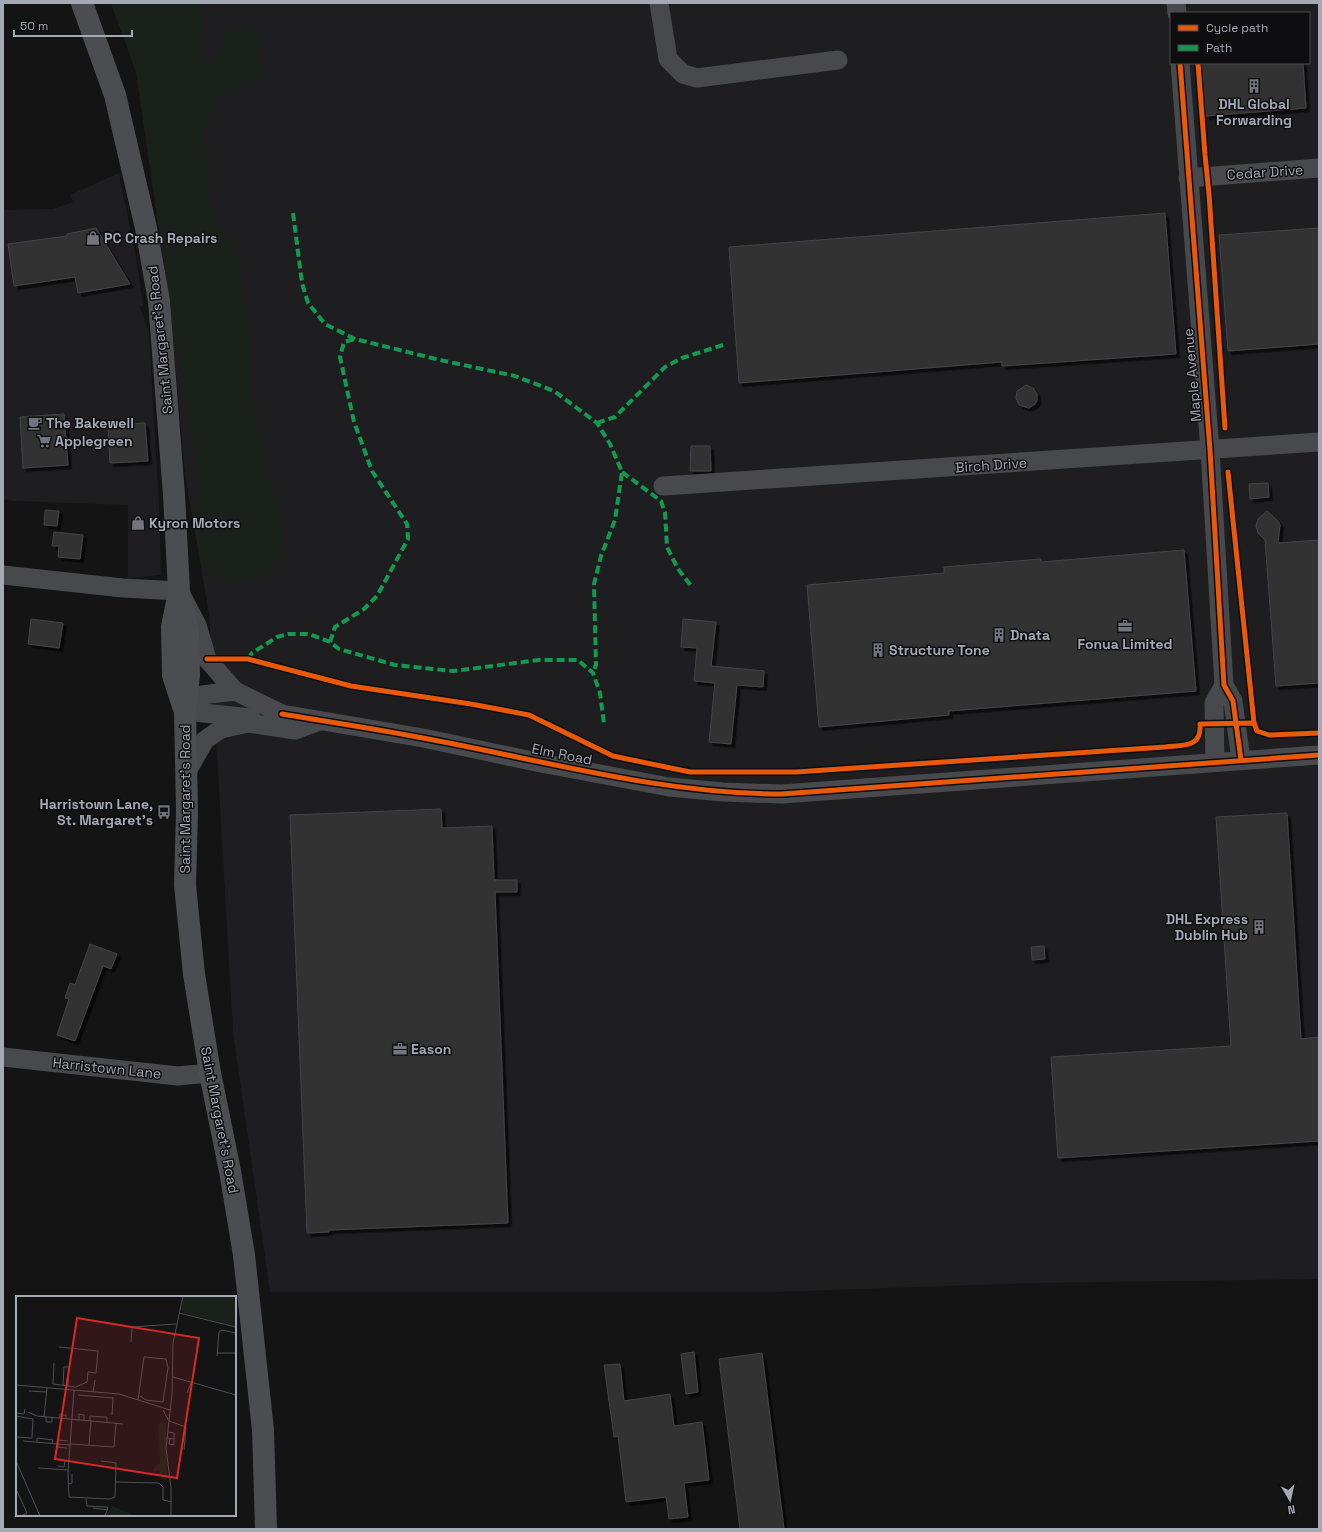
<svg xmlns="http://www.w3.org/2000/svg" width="1322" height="1532" font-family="'Space Grotesk',sans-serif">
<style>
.built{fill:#1e1e20;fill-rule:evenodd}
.green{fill:#1a211b}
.building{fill:#323233;stroke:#424448;filter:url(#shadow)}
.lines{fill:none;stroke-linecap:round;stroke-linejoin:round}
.street{stroke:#48494d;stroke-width:19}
.secondary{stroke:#4c4d51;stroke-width:22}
.quiet{stroke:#139951;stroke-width:4;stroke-dasharray:8 4;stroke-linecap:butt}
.cycleway-casing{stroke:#0e0e10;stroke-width:8}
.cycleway{stroke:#e8590c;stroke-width:5}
.labels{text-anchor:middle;stroke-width:3;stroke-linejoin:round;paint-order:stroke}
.poi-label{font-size:14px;font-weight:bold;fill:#a4a9b6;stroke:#0e0e10;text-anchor:start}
.street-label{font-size:14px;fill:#a4a9b6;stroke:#0e0e10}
.inset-road{fill:none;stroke:#4e5055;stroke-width:1}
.view{fill:#d62828;fill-opacity:0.15;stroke:#d62828;stroke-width:2}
.inset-edge{fill:none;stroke:#a4a9b6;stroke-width:2}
</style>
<defs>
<filter id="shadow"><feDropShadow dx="3.5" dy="3.5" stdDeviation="0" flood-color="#0009"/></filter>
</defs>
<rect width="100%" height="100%" fill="#141414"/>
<g class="built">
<path d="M111 3H1319V1279L1033 1283 774 1292H270L233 1032 209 614 185 474 170 304 136 72ZM1171 13H1309V63H1171Z"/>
<polygon points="119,173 136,257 143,305 140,307 149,333 159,506 161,575 128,578 128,505 14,501 3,499 3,210 53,209 73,202 70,195"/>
</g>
<polygon class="green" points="111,3 195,3 204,14 197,63 220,60 224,30 256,29 262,76 216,98 205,130 208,178 212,215 239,253 246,313 251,337 249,378 256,422 283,528 281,556 260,579 228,584 200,563 197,469 170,304 136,72"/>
<g class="building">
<polygon points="1202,63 1303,63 1306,108 1206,116"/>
<polygon points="1165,213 1176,354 1002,366 1002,362 739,383 729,247"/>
<polygon points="96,228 130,284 78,293 75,277 14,286 8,244 67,236 67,234"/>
<polygon points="1319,228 1319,344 1228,351 1219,235"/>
<polygon points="1026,385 1033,388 1037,394 1037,401 1035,404 1029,408 1019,405 1016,398 1017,391"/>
<polygon points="64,414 68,465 23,468 20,417"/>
<polygon points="145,423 148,461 110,463 108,425"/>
<polygon points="691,446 710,446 711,471 690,471"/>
<polygon points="1268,483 1269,497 1250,499 1249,484"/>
<polygon points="45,510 59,511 57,526 44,525"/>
<polygon points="1267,511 1278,521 1280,525 1278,543 1319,540 1319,683 1276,686 1265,540 1258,533 1256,526 1258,519"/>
<polygon points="54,532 83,535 80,559 58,557 59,546 52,546"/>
<polygon points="1184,550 1196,691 949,711 949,715 819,727 807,585 944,573 944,567 1041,559 1041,562"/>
<polygon points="31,619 63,623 59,648 28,644"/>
<polygon points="683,619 716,622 711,666 764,671 763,687 737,685 731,744 709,742 715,683 694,681 697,648 681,647"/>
<polygon points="441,809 442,828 492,826 494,880 517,880 517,892 495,892 508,1223 329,1230 329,1232 307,1233 290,815"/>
<polygon points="1287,813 1301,1039 1319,1037 1319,1141 1058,1158 1051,1057 1231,1046 1216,817"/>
<polygon points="90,944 117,954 111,969 103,966 75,1041 57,1035 69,999 65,998 70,983 75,985"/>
<polygon points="1044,946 1045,959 1032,960 1031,947"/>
<polygon points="694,1352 698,1392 686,1394 681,1354"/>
<polygon points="762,1353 784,1529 740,1529 719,1359"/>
<polygon points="620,1364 624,1401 670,1394 674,1426 702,1422 709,1480 684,1483 688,1517 669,1519 666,1497 626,1502 618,1436 614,1437 604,1365"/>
</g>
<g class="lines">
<g class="street">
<polyline points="659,3 668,59 683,74 697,78 838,60"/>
<polyline points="1176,3 1177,13"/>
<polyline points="1180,63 1210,450 1224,685 1233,701 1241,760"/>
<polyline points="1188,178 1319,168"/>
<polyline points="663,486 1319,442"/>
<polyline points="3,575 123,588 179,591 197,625 207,659 235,691 282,714 423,738 541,763 669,787 723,792 782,794 1319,755"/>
<polyline points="185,711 251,718"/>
<polyline points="185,711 202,695 235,691"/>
<polyline points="1215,762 1214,703 1224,685"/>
<polyline points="186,773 205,740 221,729 248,723 295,730 319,721"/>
<polyline points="3,1057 178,1076 210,1073"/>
</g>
<g class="secondary">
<polyline points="82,3 115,95 146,228 159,301 174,495 179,591 188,632 189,675 185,711 187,811 185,885 194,974 210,1073 230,1171 244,1255 263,1430 266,1529"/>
<polyline points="177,602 172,627 173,675 183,706"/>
</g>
<g class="quiet">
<polyline points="293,213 302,283 308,303 325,324 355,339 440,360 515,376 554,391 597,423 610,444 622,472 615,520 601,556 594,584 596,665 593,673"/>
<polyline points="597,423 615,417 665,367 682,358 723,345"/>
<polyline points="622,472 661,501 665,513 667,547 678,569 692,587"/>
<polyline points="330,642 335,627 364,609 377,596 408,539 407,524 372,471 354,422 340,357 344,342 355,339"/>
<polyline points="248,659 252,653 277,637 288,634 309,634 330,642 339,649 395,665 453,671 539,660 578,660 593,673 600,693 604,724"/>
</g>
<defs>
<g id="cycleway">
<polyline points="1180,63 1210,450 1224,685 1233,701 1241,760"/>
<polyline points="1198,63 1205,155 1209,194 1225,428"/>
<polyline points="1228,472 1254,723"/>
<path d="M207 659H248L351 686 471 704 529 715 613 756 690 772H796L1165 747C1183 745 1202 748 1200 724L1254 723 1257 731 1269 735 1319 733"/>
<path d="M282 714C329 722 376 729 423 738 542 760 660 794 782 794L1319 755"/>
</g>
</defs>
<use href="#cycleway" class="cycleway-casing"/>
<use href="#cycleway" class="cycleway"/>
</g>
<defs>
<symbol id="building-bare" viewBox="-9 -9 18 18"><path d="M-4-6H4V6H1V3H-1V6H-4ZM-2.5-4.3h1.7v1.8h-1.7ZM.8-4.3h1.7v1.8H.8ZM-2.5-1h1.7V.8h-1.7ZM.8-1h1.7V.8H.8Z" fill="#72757d" stroke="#0e0e10" stroke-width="2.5" paint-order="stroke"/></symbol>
<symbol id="shop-bare" viewBox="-9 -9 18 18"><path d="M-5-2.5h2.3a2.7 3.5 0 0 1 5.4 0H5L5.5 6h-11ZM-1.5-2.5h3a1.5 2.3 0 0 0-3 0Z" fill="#72757d" stroke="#0e0e10" stroke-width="2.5" paint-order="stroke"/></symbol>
<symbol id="cafe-bare" viewBox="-9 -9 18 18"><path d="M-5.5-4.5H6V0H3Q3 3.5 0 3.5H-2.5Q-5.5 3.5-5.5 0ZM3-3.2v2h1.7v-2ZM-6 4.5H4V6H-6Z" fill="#72757d" stroke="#0e0e10" stroke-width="2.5" paint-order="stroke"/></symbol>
<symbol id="supermarket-bare" viewBox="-9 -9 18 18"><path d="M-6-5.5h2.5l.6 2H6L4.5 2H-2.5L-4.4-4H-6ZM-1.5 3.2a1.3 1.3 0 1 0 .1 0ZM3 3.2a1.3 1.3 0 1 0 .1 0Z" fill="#72757d" stroke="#0e0e10" stroke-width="2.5" paint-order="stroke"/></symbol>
<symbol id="office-bare" viewBox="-9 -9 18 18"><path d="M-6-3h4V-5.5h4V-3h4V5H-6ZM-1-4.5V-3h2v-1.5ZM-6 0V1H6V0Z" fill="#72757d" stroke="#0e0e10" stroke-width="2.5" paint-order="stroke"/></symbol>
<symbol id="bus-bare" viewBox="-9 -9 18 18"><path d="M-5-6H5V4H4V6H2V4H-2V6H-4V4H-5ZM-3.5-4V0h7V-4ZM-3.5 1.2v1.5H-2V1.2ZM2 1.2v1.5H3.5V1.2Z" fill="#72757d" stroke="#0e0e10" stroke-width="2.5" paint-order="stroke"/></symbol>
</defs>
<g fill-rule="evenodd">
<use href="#building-bare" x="1244" y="76" width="20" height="20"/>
<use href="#shop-bare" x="83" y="228" width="20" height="20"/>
<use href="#cafe-bare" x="25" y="413" width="20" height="20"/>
<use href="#supermarket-bare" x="34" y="431" width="20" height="20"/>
<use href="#shop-bare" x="128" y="513" width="20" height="20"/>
<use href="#office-bare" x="1115" y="616" width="20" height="20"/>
<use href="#building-bare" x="989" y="625" width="20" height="20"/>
<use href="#building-bare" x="868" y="640" width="20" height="20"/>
<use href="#bus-bare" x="154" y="802" width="20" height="20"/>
<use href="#building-bare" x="1249" y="917" width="20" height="20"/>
<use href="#office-bare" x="390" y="1039" width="20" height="20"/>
</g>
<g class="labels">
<g class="poi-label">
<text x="1254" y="109" text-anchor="middle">DHL Global<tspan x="1254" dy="16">Forwarding</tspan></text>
<text x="104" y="243">PC Crash Repairs</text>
<text x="46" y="428">The Bakewell</text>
<text x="55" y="446">Applegreen</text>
<text x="149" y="528">Kyron Motors</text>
<text x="1010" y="640">Dnata</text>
<text x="1125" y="649" text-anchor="middle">Fonua Limited</text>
<text x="889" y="655">Structure Tone</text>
<text x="153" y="809" text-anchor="end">Harristown Lane,<tspan x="153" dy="16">St. Margaret's</tspan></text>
<text x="1248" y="924" text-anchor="end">DHL Express<tspan x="1248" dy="16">Dublin Hub</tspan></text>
<text x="411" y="1054">Eason</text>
</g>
<g class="street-label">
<text transform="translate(1265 172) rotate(-4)" y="5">Cedar Drive</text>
<text transform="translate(160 340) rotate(-96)" y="5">Saint Margaret's Road</text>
<text transform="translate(1192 375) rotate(-95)" y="5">Maple Avenue</text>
<text transform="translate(991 465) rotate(-4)" y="5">Birch Drive</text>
<text transform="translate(562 754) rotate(11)" y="5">Elm Road</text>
<text transform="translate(185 799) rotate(-90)" y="5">Saint Margaret's Road</text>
<text transform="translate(107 1068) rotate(6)" y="5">Harristown Lane</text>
<text transform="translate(220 1120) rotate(79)" y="5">Saint Margaret's Road</text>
</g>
</g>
<g transform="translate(16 1296)">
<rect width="220" height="220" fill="#141414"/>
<path d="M168 0H220V30L168 17 165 13ZM145 125 150 128 151 184 145 183 143 174 138 176V171L144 167 142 130ZM96 210 120 220H90Z" fill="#1a211b"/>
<path class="inset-road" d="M163 17 220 31M115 46 116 31 160 28M202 57H220M201 60 203 36 206 34 220 37M38 67 37 88 60 91 71 86 72 76 80 77 82 55 43 51M157 81 220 99M0 89 103 98 154 114M47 89 48 71H53L52 90M58 94 52 177 53 201 94 203 99 201 100 167 85 165M13 95 30 96M77 96 79 84M171 97 176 85M62 99 97 102M122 104 128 61 150 63 152 72 147 106 130 104 124 100M147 114 153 125 170 131 168 154M12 116 21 120 107 128M0 117 8 118 9 113M96 119 97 101M0 120 17 123 16 142 0 141M28 121 31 92M30 121V126H36V122M44 122V118L47 119H50V123M63 124V118L68 119V124M74 125V120L87 121H91V126M151 142 158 143V137L152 136M154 143 153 148 158 149V143M7 145 54 149M21 146V142L37 144 36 147M54 148 98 151 100 127M73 149 75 125M51 152 42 151V144L52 145M0 165 24 220M42 170 48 171 49 165M22 172 52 174M100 186 143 187 147 191V204L156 206M52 188 56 187V178M0 193 11 217 5 220M70 203 71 210 92 211 89 220M77 212 92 214M155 220V192L150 152 156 98 157 47 167 0"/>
<path class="view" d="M61 22 183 42 161 182 39 163Z"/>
<rect width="220" height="220" class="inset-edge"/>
</g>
<rect width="1322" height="1532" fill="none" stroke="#a4a9b6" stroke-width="8"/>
<rect x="1170" y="12" width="140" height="52" fill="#0e0e10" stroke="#4a4c52"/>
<rect x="1178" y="25" width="20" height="6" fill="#e8590c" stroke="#4a4c52"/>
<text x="1206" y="32" font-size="12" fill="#a4a9b6">Cycle path</text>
<rect x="1178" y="45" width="20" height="6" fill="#139951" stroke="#4a4c52"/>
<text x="1206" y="52" font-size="12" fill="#a4a9b6">Path</text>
<g transform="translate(1290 1500) rotate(171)" stroke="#0e0e10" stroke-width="3" paint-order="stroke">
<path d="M0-3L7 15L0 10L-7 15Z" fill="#a4a9b6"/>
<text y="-6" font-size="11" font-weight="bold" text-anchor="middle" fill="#a4a9b6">N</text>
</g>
<path d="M14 30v6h118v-6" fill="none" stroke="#a4a9b6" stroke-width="2"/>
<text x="20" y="30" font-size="12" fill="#a4a9b6" stroke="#0e0e10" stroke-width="3" paint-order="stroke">50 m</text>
</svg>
